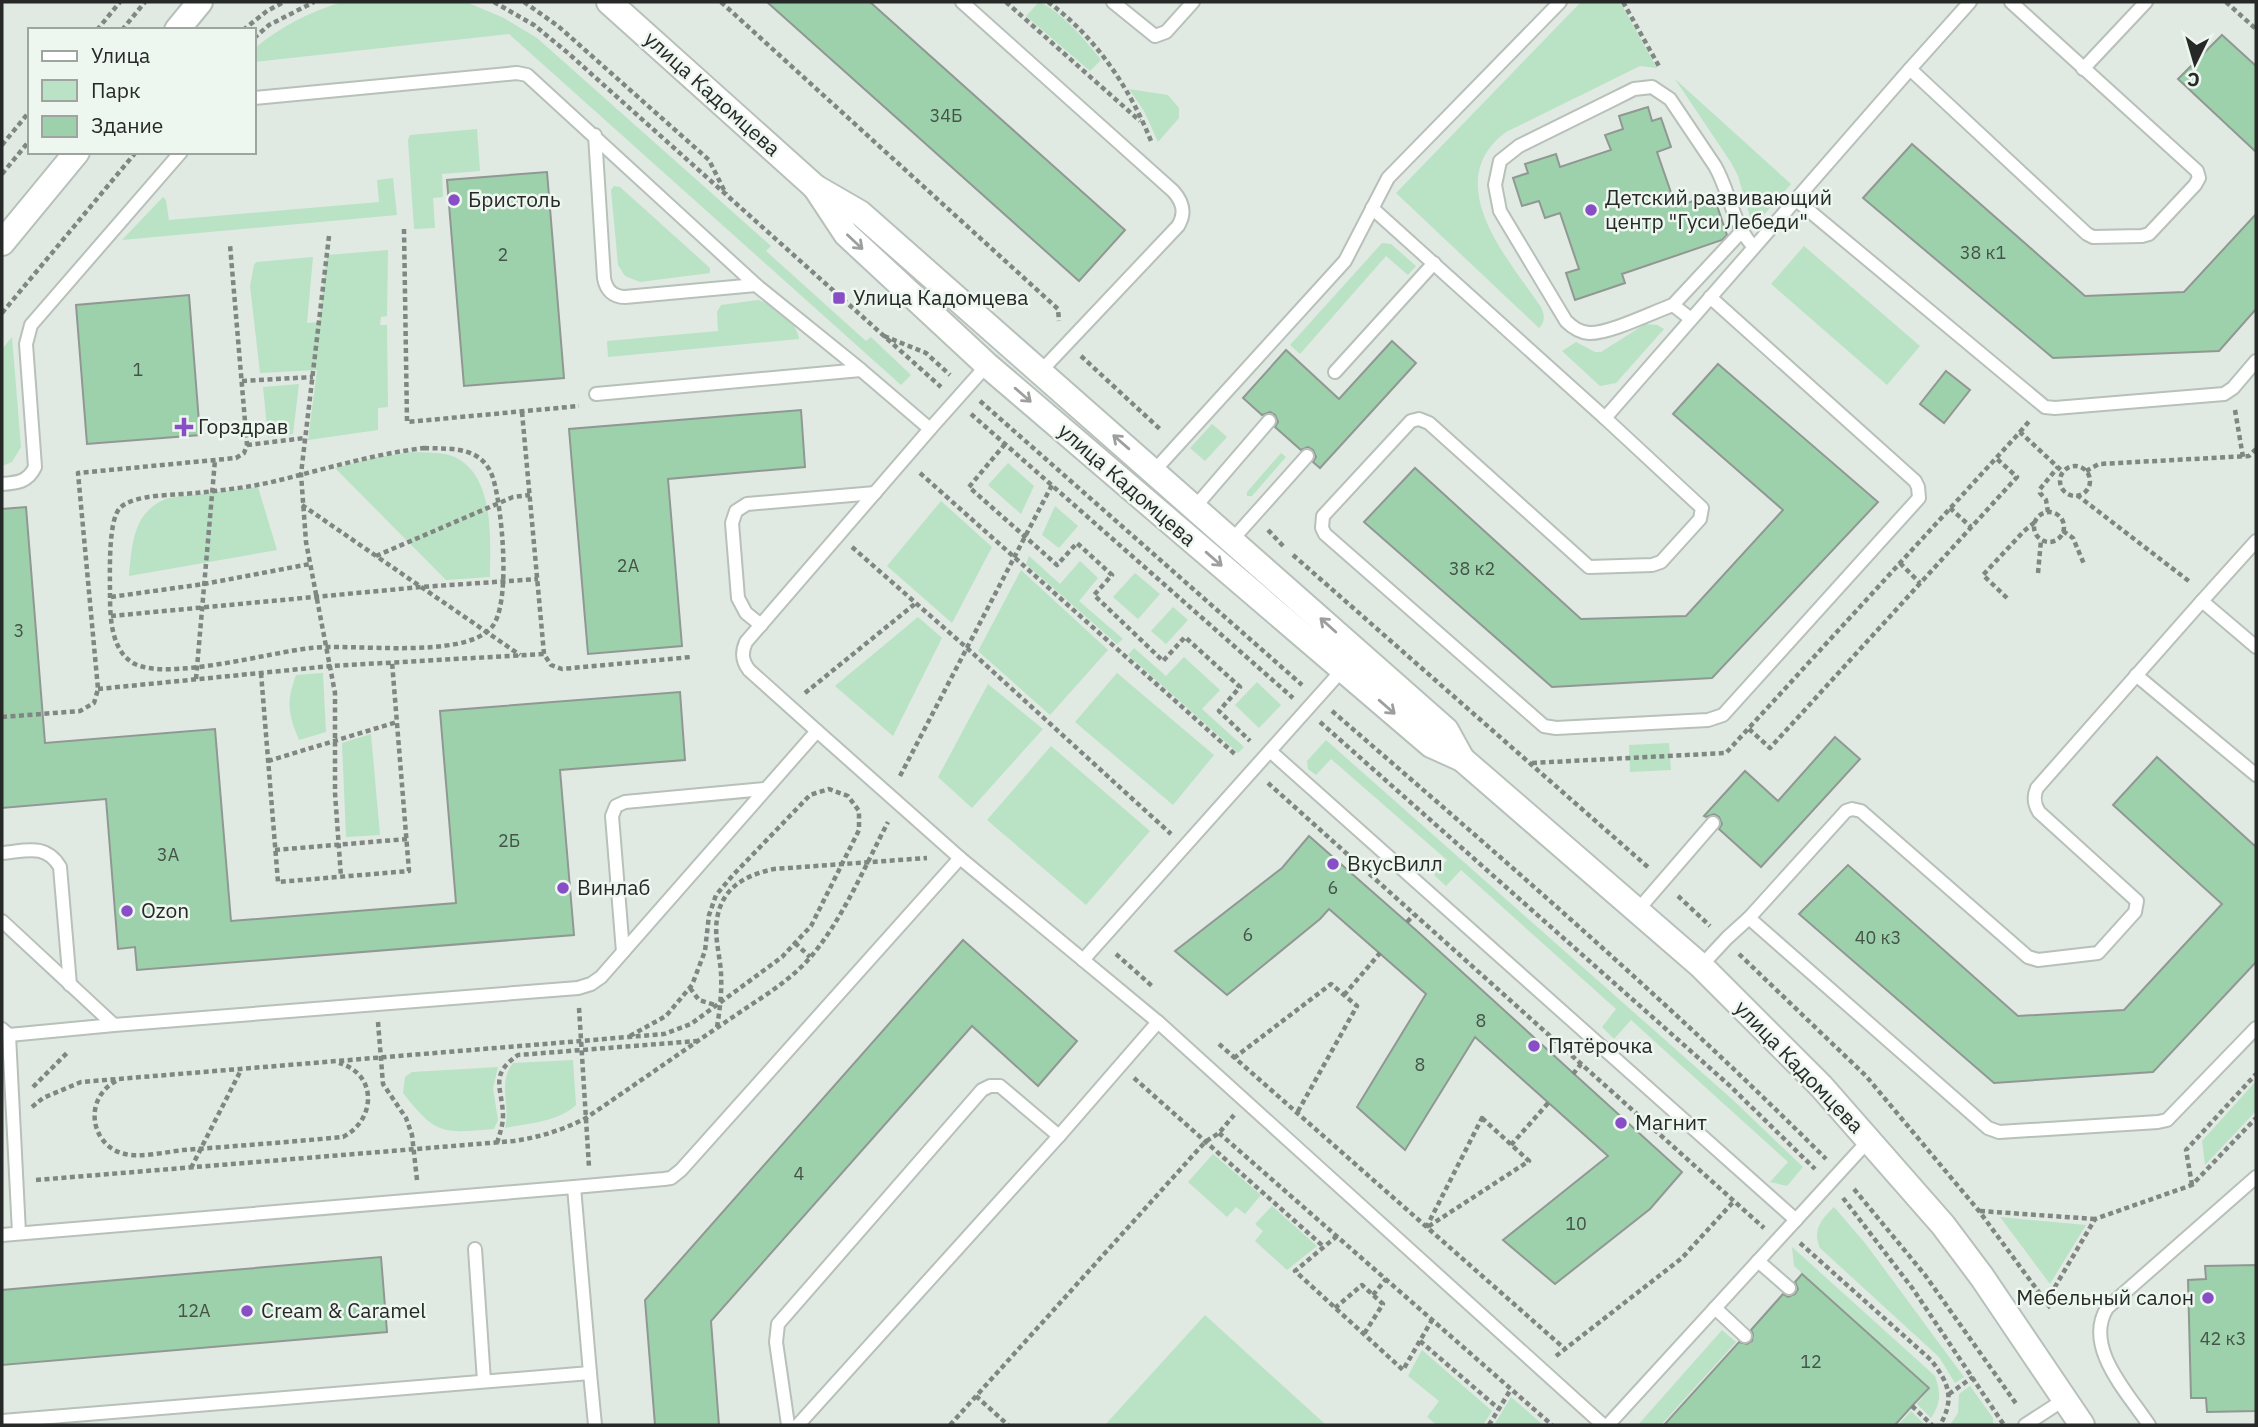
<svg xmlns="http://www.w3.org/2000/svg" width="2258" height="1427" font-family="'IBM Plex Sans',sans-serif">
<style>
.green{fill:#b9e3c4}
.building{fill:#9cd1ab;stroke:#919893;stroke-width:2}
.lines{fill:none;stroke-linecap:round;stroke-linejoin:round}
.lane-casing{stroke:#b8c0ba;stroke-width:16}
.street-casing{stroke:#b8c0ba;stroke-width:28}
.path{stroke:#808682;stroke-width:4.5;stroke-dasharray:5 3.5;stroke-linecap:butt}
.lane{stroke:#fff;stroke-width:12}
.street{stroke:#fff;stroke-width:24}
.oneway{stroke:#9d9f9e}
.poi-dot{fill:#874ec5;stroke:#eef6f0;stroke-width:2.5}
.labels{text-anchor:middle;stroke-width:5;stroke-linejoin:round;paint-order:stroke}
.number-label{font-size:18px;fill:#445348}
.street-label{font-size:21px;fill:#262927;stroke:#eef6f0}
.poi-label{font-size:21px;fill:#262927;stroke:#eef6f0;text-anchor:start}
</style>
<rect width="100%" height="100%" fill="#e1e9e3"/>
<g class="green">
<path d="M342 2H466L504 18 537 38 771 246 766 251 866 341 871 337 911 375 901 385 509 34 254 62V49C280 27 309 12 342 2Z"/>
<path d="M1039 2C1059 9 1088 43 1101 60L1090 71 1026 16Z"/>
<path d="M1581 2H1620L1657 68 1640 66 1506 132C1439 182 1508 259 1541 307 1545 316 1545 322 1539 328L1396 193Z"/>
<polygon points="1675,79 1791,184 1753,227 1738,176 1732,164"/>
<polygon points="1129,89 1168,95 1179,108 1179,118 1158,142 1144,111"/>
<polygon points="477,129 480,171 442,174 443,197 433,198 435,228 414,229 408,140 410,135"/>
<polygon points="393,178 397,215 122,240 163,197 166,200 169,220 379,202 377,180"/>
<polygon points="614,186 620,187 710,268 710,273 640,282 625,276 618,265 611,190"/>
<polygon points="1382,243 1391,244 1416,266 1408,275 1386,256 1300,354 1290,345"/>
<polygon points="1804,246 1920,346 1887,385 1771,284"/>
<polygon points="388,250 387,316 381,317 380,325 387,325 388,407 378,408 378,430 308,440 317,370 260,373 250,286 254,265 256,262 313,257 307,323 319,322 327,255"/>
<path d="M758 300C775 306 797 321 799 339L608 357 607 341 718 331 717 312 721 305Z"/>
<polygon points="1645,324 1657,325 1664,329 1616,383 1600,386 1562,351 1576,342 1595,352 1601,352"/>
<polygon points="12,337 21,447 12,462 2,466 2,349"/>
<polygon points="299,384 293,434 268,437 263,387"/>
<polygon points="1212,424 1227,437 1205,461 1190,448"/>
<path d="M412 452C427 453 447 451 460 460 495 482 490 542 490 577L446 580 335 468 377 457Z"/>
<polygon points="1281,453 1286,457 1252,496 1247,496 1247,492"/>
<polygon points="1008,463 1034,486 1021,514 988,485"/>
<path d="M258 487 277 550 129 576C132 544 133 511 168 498Z"/>
<polygon points="941,501 992,547 952,623 887,566"/>
<polygon points="1055,506 1078,526 1059,548 1042,535"/>
<polygon points="1029,556 1060,584 1080,561 1098,578 1079,601 1123,639 1117,644 1026,564"/>
<polygon points="1021,570 1108,650 1050,715 978,651"/>
<polygon points="1135,573 1160,594 1138,619 1113,597"/>
<polygon points="1173,607 1188,620 1166,644 1151,631"/>
<polygon points="918,617 942,638 893,736 835,686"/>
<polygon points="1134,648 1166,676 1184,657 1220,690 1202,709 1244,747 1238,753 1128,655"/>
<path d="M323 673 326 732 299 740C288 714 286 702 296 675Z"/>
<polygon points="1117,673 1214,755 1173,805 1075,722"/>
<polygon points="1257,682 1281,705 1259,728 1235,705"/>
<polygon points="988,684 1043,729 972,808 938,777"/>
<polygon points="371,734 380,835 346,837 342,743"/>
<polygon points="1326,740 1733,1100 1803,1167 1787,1186 1770,1182 1788,1162 1631,1020 1614,1039 1602,1027 1616,1009 1461,870 1446,886 1434,875 1447,860 1331,759 1316,775 1308,769 1307,761"/>
<polygon points="1669,743 1671,770 1630,772 1629,745"/>
<polygon points="1051,746 1150,831 1086,905 987,820"/>
<path d="M573 1060 576 1105C558 1122 529 1123 505 1128 511 1105 497 1083 513 1063Z"/>
<path d="M498 1067 493 1088 498 1120 494 1129C442 1133 437 1136 403 1093L405 1077 412 1072Z"/>
<polygon points="2256,1081 2256,1111 2205,1165 2202,1141"/>
<polygon points="1213,1154 1261,1195 1245,1214 1236,1207 1227,1217 1188,1182"/>
<polygon points="1272,1206 1317,1246 1287,1270 1255,1241 1263,1231 1255,1224"/>
<path d="M1834 1207 1865 1243 1964 1377 1955 1383 1939 1357 1820 1248C1812 1230 1821 1220 1834 1207Z"/>
<polygon points="2000,1217 2086,1225 2050,1284"/>
<path d="M1792 1247 1935 1376C1941 1393 1941 1403 1931 1418L1917 1404 1930 1388 1794 1266Z"/>
<polygon points="1205,1315 1326,1425 1105,1425"/>
<polygon points="1722,1330 1736,1342 1661,1425 1638,1425"/>
<polygon points="1422,1350 1492,1411 1483,1425 1437,1425 1427,1417 1439,1401 1408,1376"/>
<polygon points="1970,1386 1993,1418 1993,1425 1950,1425 1958,1413 1959,1394"/>
<polygon points="1511,1397 1541,1423 1539,1425 1494,1425"/>
<polygon points="1911,1411 1925,1425 1898,1425"/>
</g>
<g class="building">
<polygon points="767,2 870,2 1125,230 1079,281"/>
<polygon points="2222,35 2256,66 2256,152 2178,79"/>
<polygon points="1648,107 1652,121 1661,118 1671,147 1657,152 1676,207 1713,194 1727,235 1722,240 1622,274 1625,283 1575,300 1566,273 1579,269 1560,213 1545,218 1539,201 1522,206 1513,178 1528,173 1525,164 1556,154 1560,167 1611,150 1605,135 1623,129 1619,116"/>
<polygon points="1912,144 2085,296 2184,292 2256,214 2256,309 2219,351 2053,358 1863,198"/>
<polygon points="547,172 564,378 464,386 447,180"/>
<polygon points="189,295 200,435 87,444 76,305"/>
<polygon points="1392,341 1416,363 1320,468 1313,462 1316,457 1313,450 1308,447 1301,450 1275,427 1278,422 1275,415 1270,412 1262,415 1243,398 1286,350 1339,399"/>
<polygon points="1718,364 1878,502 1712,678 1552,687 1364,522 1415,468 1581,619 1686,616 1783,510 1673,414"/>
<polygon points="1946,371 1970,390 1944,423 1920,404"/>
<polygon points="801,410 805,467 668,479 682,646 588,654 569,429"/>
<polygon points="26,507 45,743 215,729 231,921 456,903 440,711 680,692 685,760 560,770 574,935 137,970 135,947 118,949 106,799 2,808 2,509"/>
<polygon points="1835,737 1860,759 1761,867 1719,829 1722,824 1719,817 1714,814 1706,817 1704,816 1745,771 1778,801"/>
<polygon points="2157,757 2256,847 2256,962 2153,1072 1994,1083 1799,914 1848,865 2018,1016 2124,1010 2222,904 2113,805"/>
<polygon points="1309,836 1417,931 1682,1172 1650,1209 1555,1284 1503,1240 1608,1156 1475,1037 1405,1150 1357,1107 1426,994 1329,909 1320,919 1227,995 1175,951 1282,868"/>
<polygon points="963,940 1077,1041 1038,1086 972,1026 711,1321 719,1425 655,1425 645,1300"/>
<polygon points="381,1257 387,1332 2,1365 2,1290"/>
<polygon points="2256,1265 2256,1411 2207,1412 2206,1398 2191,1398 2188,1280 2206,1279 2205,1266"/>
<polygon points="1802,1274 1929,1388 1912,1406 1895,1425 1664,1425 1739,1342 1747,1344 1752,1341 1753,1334 1751,1330 1783,1294 1788,1297 1795,1294 1798,1289 1795,1282"/>
</g>
<g class="lines">
<defs>
<g id="lane">
<path d="M962 2 1173 191C1183 202 1186 213 1178 226L1041 371"/>
<polyline points="1113,2 1155,36 1166,32 1193,2"/>
<polyline points="1970,2 1910,69 2087,234 2093,237 2142,236 2149,234 2195,185 2199,178 2197,171 2011,2"/>
<polyline points="2083,69 2146,2"/>
<polyline points="254,98 517,73 527,75 756,285 861,370 930,429 987,365"/>
<path d="M595 135 604 278C606 290 613 297 625 297L756 285"/>
<polyline points="1795,199 2045,407 2055,408 2224,394 2233,388 2256,361"/>
<polyline points="1372,208 1605,418"/>
<polyline points="1710,297 1915,481 1918,487 1919,498 1723,715 1708,720 1556,728 1544,726 1325,534 1322,528 1323,516 1411,421 1419,419 1429,423 1589,567 1652,565 1661,562 1700,519 1702,508 1605,418 1910,69"/>
<polyline points="1673,305 1742,231"/>
<path d="M1691 319 1673 305C1653 312 1609 334 1589 333 1579 332 1573 328 1566 321L1500 211 1495 185 1500 161 1519 146 1612 100 1634 89 1652 87 1670 99 1715 166C1730 192 1733 226 1754 247"/>
<polyline points="1335,372 1434,263"/>
<polyline points="596,394 861,370"/>
<polyline points="1154,471 1345,261 1388,178 1560,2"/>
<path d="M2 484C17 483 28 482 35 467L26 344 31 325 181 152"/>
<polyline points="1195,507 1269,421"/>
<polyline points="1232,540 1307,456"/>
<polyline points="2256,541 2202,601 2256,647"/>
<polyline points="761,625 746,613 738,598 732,523 736,511 747,504 875,493"/>
<polyline points="2136,675 2256,775"/>
<polyline points="817,731 960,858"/>
<polyline points="1270,751 1796,1220"/>
<path d="M2 853C26 851 46 843 60 867L70 985"/>
<polyline points="1637,911 1713,823"/>
<polyline points="1749,918 1988,1128 1999,1132 2158,1122 2167,1120 2256,1028"/>
<path d="M2 921 114 1025 578 988 591 984 601 977 817 731 749 670C742 661 741 653 746 642L930 429"/>
<polyline points="623,952 612,816 616,806 625,802 765,789"/>
<polyline points="1083,960 1343,669"/>
<path d="M1701 966 1727 938 1749 918 1846 811 1852 809 1861 811 2028 957 2038 960 2098 953 2135 912 2137 901 2039 812C2034 804 2033 797 2037 788L2202 601"/>
<polyline points="2,1029 9,1035 114,1025"/>
<polyline points="9,1035 19,1233"/>
<polyline points="574,1187 664,1179 671,1178 681,1170 960,858 1158,1022"/>
<polyline points="2,1235 574,1187 590,1373 2,1421"/>
<polyline points="475,1249 484,1381"/>
<polyline points="1758,1261 1789,1288"/>
<polyline points="1715,1308 1745,1336"/>
<polyline points="590,1373 595,1425"/>
<polyline points="788,1425 776,1342 778,1324 982,1090 990,1086 1000,1086 1059,1136 1158,1022 1603,1425"/>
<polyline points="798,1425 1059,1136"/>
<polyline points="1608,1425 1869,1140"/>
<polyline points="2025,1425 2065,1399"/>
<path d="M2149 1425C2128 1393 2083 1347 2107 1308L2256 1177"/>
</g>
<g id="street">
<polyline points="609,2 815,187 860,213 1446,730 1462,759"/>
<polyline points="177,30 200,2"/>
<polyline points="815,187 846,234 987,365 1431,745 1462,759 1701,966 1821,1086 1943,1225 1982,1277 2082,1425"/>
<polyline points="2,243 77,152"/>
</g>
</defs>
<use href="#lane" class="lane-casing"/>
<use href="#street" class="street-casing"/>
<g class="path">
<polyline points="494,2 534,25 568,53 941,387"/>
<polyline points="524,2 558,26 709,160 726,194"/>
<polyline points="721,2 1058,309 1059,321"/>
<polyline points="1006,2 1140,121"/>
<path d="M1048 2C1094 35 1130 88 1151 141"/>
<polyline points="1623,2 1660,68"/>
<polyline points="2226,2 2256,29"/>
<polyline points="97,30 120,2"/>
<polyline points="122,30 145,2"/>
<polyline points="243,30 267,11 284,2"/>
<polyline points="254,38 269,25 314,2"/>
<polyline points="2,145 30,111"/>
<polyline points="2,174 30,140"/>
<polyline points="404,229 407,422 579,406"/>
<polyline points="329,236 301,474 306,542 335,693 335,793 341,877"/>
<polyline points="2,313 136,152"/>
<polyline points="884,336 926,353 950,375"/>
<polyline points="1081,356 1162,431"/>
<polyline points="242,381 313,377"/>
<polyline points="980,401 1302,685"/>
<polyline points="2235,410 2243,457"/>
<polyline points="522,412 544,654 551,665 562,669 691,657"/>
<polyline points="971,414 1293,698"/>
<polyline points="2020,432 2031,419"/>
<polyline points="1005,444 969,487 1057,565 1077,543 1112,575 1094,595 1163,661 1185,637 1240,687 1219,711 1250,741"/>
<polyline points="247,445 305,438"/>
<path d="M424 448C453 449 482 446 493 478 502 507 512 606 491 628 461 660 354 643 311 648 271 652 166 682 133 663 110 649 110 615 110 591 110 573 108 520 120 508 133 494 177 495 196 493 224 490 253 487 280 480 329 468 374 454 424 448Z"/>
<circle cx="2075" cy="481" r="15"/>
<polyline points="2086,471 2099,464 2249,456 2256,449"/>
<polyline points="920,473 1237,756"/>
<polyline points="2077,495 2190,582"/>
<polyline points="302,505 520,655"/>
<polyline points="1950,508 1971,527"/>
<polyline points="2048,512 2046,500 2040,493 2040,489 2058,467"/>
<circle cx="2049" cy="527" r="15"/>
<polyline points="1268,530 1284,547"/>
<polyline points="2063,531 2073,538 2084,564"/>
<polyline points="852,547 967,648 1171,834"/>
<polyline points="1293,555 1649,868"/>
<polyline points="376,556 513,497 530,495"/>
<polyline points="1900,563 1920,583"/>
<polyline points="2038,573 2041,540"/>
<polyline points="111,597 204,584 310,564"/>
<polyline points="2007,598 1983,575 2024,531 2035,522"/>
<polyline points="111,616 421,587 538,579"/>
<polyline points="261,673 278,882 409,871 392,662"/>
<polyline points="196,679 215,460"/>
<polyline points="98,689 331,666 544,654"/>
<polyline points="805,693 916,603"/>
<path d="M1332 711C1501 857 1669 1002 1826 1159"/>
<polyline points="2,717 80,711 94,703 98,689 78,473 236,458 244,453 247,445 230,245"/>
<polyline points="1320,722 1729,1085 1815,1169"/>
<polyline points="1749,729 1770,748 2017,477 1996,458"/>
<polyline points="268,761 397,722"/>
<polyline points="1532,763 1726,753 2020,432 2063,472"/>
<polyline points="900,776 1052,485"/>
<polyline points="1268,783 1764,1228"/>
<polyline points="275,850 407,839"/>
<polyline points="1678,896 1710,926"/>
<polyline points="1407,922 1414,915"/>
<polyline points="795,943 810,957"/>
<polyline points="1116,954 1152,986"/>
<polyline points="1739,954 1866,1076 1979,1211 2052,1310"/>
<polyline points="690,988 699,1000 715,1005"/>
<polyline points="1344,995 1380,953"/>
<polyline points="579,1008 589,1167"/>
<polyline points="378,1022 383,1084 406,1118 412,1135 417,1180"/>
<path d="M717 1027C720 1009 722 991 721 973 720 956 714 936 717 919 722 887 746 875 774 869L927 858"/>
<polyline points="1219,1044 1565,1349"/>
<polyline points="1234,1058 1331,984 1357,1006 1297,1113"/>
<polyline points="1573,1074 1581,1064"/>
<polyline points="1134,1078 1324,1247"/>
<path d="M116 1081C105 1087 97 1097 95 1110 92 1130 105 1150 125 1154 139 1158 167 1152 183 1150 236 1146 290 1142 343 1137 376 1120 378 1074 339 1063"/>
<polyline points="33,1087 69,1051"/>
<polyline points="32,1107 43,1098 81,1082 581,1041 628,1037 664,1034 691,1024 782,957 811,926 859,830 859,811 848,796 829,789 810,795 733,875 716,895 709,915 705,951 692,985 666,1016 628,1037"/>
<polygon points="1482,1118 1529,1161 1426,1228"/>
<polyline points="1219,1133 1552,1425"/>
<path d="M497 1143C500 1133 503 1125 503 1115 502 1087 489 1075 518 1055L697 1041"/>
<polyline points="1511,1145 1549,1102"/>
<polyline points="191,1168 241,1070"/>
<path d="M36 1180 514 1141C540 1137 563 1130 586 1118 633 1086 680 1053 727 1021 754 1002 785 985 808 960 841 923 865 866 888 822"/>
<polyline points="2192,1185 2186,1150 2256,1074"/>
<polyline points="1854,1189 1925,1275 2017,1405"/>
<polyline points="1843,1198 1913,1289 2004,1425"/>
<polyline points="1980,1211 2095,1219"/>
<polyline points="1337,1236 1295,1271 1403,1370 1432,1320"/>
<path d="M1800 1243 1931 1360C1949 1383 1955 1399 1940 1425"/>
<polyline points="1373,1295 1386,1279"/>
<polyline points="2046,1302 2095,1219 2192,1185 2256,1118"/>
<polyline points="1335,1308 1362,1285 1383,1304 1364,1334"/>
<polyline points="1420,1341 1499,1409"/>
<polyline points="1556,1356 1682,1258 1734,1201"/>
<polyline points="1949,1394 1973,1377"/>
<polyline points="976,1396 1008,1425"/>
<polyline points="1912,1406 1932,1425"/>
<polyline points="950,1425 1205,1142 1219,1133 1234,1115"/>
<polyline points="1489,1425 1511,1389"/>
</g>
<use href="#lane" class="lane"/>
<use href="#street" class="street"/>
</g>
<defs><path id="oneway-shaft" d="M-6 0H5M1.5-3L5.5 0L1.5 3" fill="none" stroke-width="1.6" stroke-linecap="round" stroke-linejoin="round" transform="scale(1.75)"/></defs>
<g class="oneway">
<use href="#oneway-shaft" transform="translate(855 242) rotate(43)"/>
<use href="#oneway-shaft" transform="translate(1023 395) rotate(41)"/>
<use href="#oneway-shaft" transform="translate(1121 442) rotate(-139)"/>
<use href="#oneway-shaft" transform="translate(1214 559) rotate(41)"/>
<use href="#oneway-shaft" transform="translate(1328 625) rotate(-138)"/>
<use href="#oneway-shaft" transform="translate(1387 707) rotate(41)"/>
</g>
<g class="poi-dot">
<circle cx="454" cy="200" r="7"/>
<circle cx="1591" cy="210" r="7"/>
<rect x="832" y="291" width="14" height="14" rx="3.5"/>
<path d="M180.5 416.5h7v7h7v7h-7v7h-7v-7h-7v-7h7z"/>
<circle cx="1333" cy="864" r="7"/>
<circle cx="563" cy="888" r="7"/>
<circle cx="127" cy="911" r="7"/>
<circle cx="1534" cy="1046" r="7"/>
<circle cx="1621" cy="1123" r="7"/>
<circle cx="2208" cy="1298" r="7"/>
<circle cx="247" cy="1311" r="7"/>
</g>
<g class="labels">
<g class="number-label">
<text x="946" y="122">34Б</text>
<text x="1983" y="259">38 к1</text>
<text x="503" y="261">2</text>
<text x="138" y="376">1</text>
<text x="628" y="572">2А</text>
<text x="1472" y="575">38 к2</text>
<text x="19" y="637">3</text>
<text x="509" y="847">2Б</text>
<text x="168" y="861">3А</text>
<text x="1333" y="894">6</text>
<text x="1248" y="941">6</text>
<text x="1878" y="944">40 к3</text>
<text x="1481" y="1027">8</text>
<text x="1420" y="1071">8</text>
<text x="799" y="1180">4</text>
<text x="1576" y="1230">10</text>
<text x="194" y="1317">12А</text>
<text x="2223" y="1345">42 к3</text>
<text x="1811" y="1368">12</text>
</g>
<g class="street-label">
<text transform="translate(712 94) rotate(42)" y="7">улица Кадомцева</text>
<text transform="translate(1127 485) rotate(41)" y="7">улица Кадомцева</text>
<text transform="translate(1799 1067) rotate(46)" y="7">улица Кадомцева</text>
</g>
<g class="poi-label">
<text x="1605" y="205">Детский развивающий<tspan x="1605" dy="24">центр "Гуси Лебеди"</tspan></text>
<text x="468" y="207">Бристоль</text>
<text x="853" y="305">Улица Кадомцева</text>
<text x="198" y="434">Горздрав</text>
<text x="1347" y="871">ВкусВилл</text>
<text x="577" y="895">Винлаб</text>
<text x="141" y="918">Ozon</text>
<text x="1548" y="1053">Пятёрочка</text>
<text x="1635" y="1130">Магнит</text>
<text x="2194" y="1305" text-anchor="end">Мебельный салон</text>
<text x="261" y="1318">Cream &amp; Caramel</text>
</g>
</g>
<rect width="2258" height="1427" fill="none" stroke="#262927" stroke-width="7"/>
<rect x="28" y="28" width="228" height="126" fill="#eef6f0" stroke="#9ea4a0" stroke-width="2"/>
<rect x="42" y="51" width="35" height="10" fill="#ffffff" stroke="#9ea4a0" stroke-width="2"/>
<text x="91" y="63" font-size="21" fill="#262927">Улица</text>
<rect x="42" y="80" width="35" height="21" fill="#b9e3c4" stroke="#9ea4a0" stroke-width="2"/>
<text x="91" y="98" font-size="21" fill="#262927">Парк</text>
<rect x="42" y="116" width="35" height="21" fill="#9cd1ab" stroke="#9ea4a0" stroke-width="2"/>
<text x="91" y="133" font-size="21" fill="#262927">Здание</text>
<g transform="translate(2195 63) rotate(185)" stroke="#eef6f0" stroke-width="5" paint-order="stroke">
<path d="M0-5L12 26L0 18L-12 26Z" fill="#262927"/>
<text y="-10" font-size="19" font-weight="bold" text-anchor="middle" fill="#262927">С</text>
</g>
</svg>
